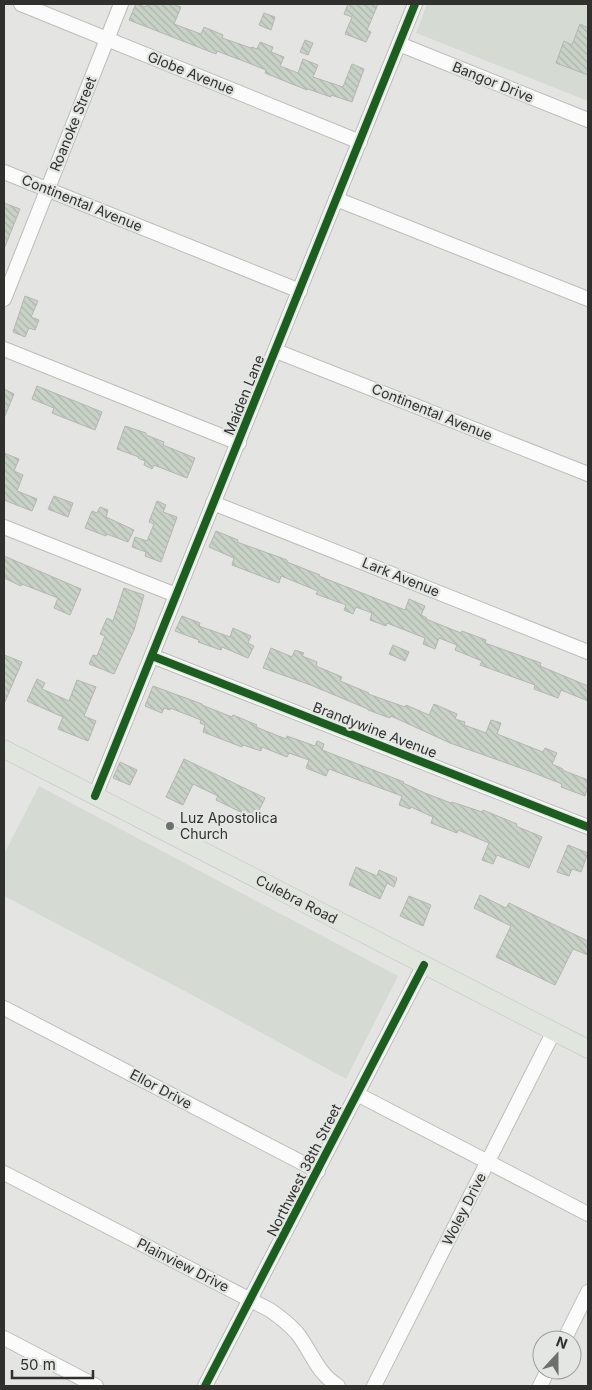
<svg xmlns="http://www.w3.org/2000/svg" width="592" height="1390" font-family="Inter,sans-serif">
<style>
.built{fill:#d5dad3}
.building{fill:url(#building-back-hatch);stroke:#b4b5b3}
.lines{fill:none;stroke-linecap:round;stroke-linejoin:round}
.minor-casing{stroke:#bcbdbb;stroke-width:16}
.major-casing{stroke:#c0c1bf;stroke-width:19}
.minor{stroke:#fbfbfb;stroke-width:14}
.major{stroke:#e0e5dd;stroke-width:18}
.cycleway-casing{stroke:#e3e6e2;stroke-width:11}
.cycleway{stroke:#1b5e20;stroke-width:8}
.poi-dot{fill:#6f706e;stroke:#e3e6e2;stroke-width:2}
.labels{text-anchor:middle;stroke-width:4.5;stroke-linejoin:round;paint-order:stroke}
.street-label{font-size:14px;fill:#30312f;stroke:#e3e6e2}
.poi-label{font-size:14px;fill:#30312f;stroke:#e3e6e2;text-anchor:start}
</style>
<defs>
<pattern id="building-back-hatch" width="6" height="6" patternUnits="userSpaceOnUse" patternTransform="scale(1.25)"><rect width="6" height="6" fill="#c9d2c6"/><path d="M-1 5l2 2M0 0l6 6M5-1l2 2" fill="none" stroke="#adb5aa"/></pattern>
</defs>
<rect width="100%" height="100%" fill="#e4e5e3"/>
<g class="built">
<polygon points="427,4 588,4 588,101 416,33"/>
<polygon points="39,786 398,976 346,1079 194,996 4,896 4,854"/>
</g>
<g class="building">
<polygon points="136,4 146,7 147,4 172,4 181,7 174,24 201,34 204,27 223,35 222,38 251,48 252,47 257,49 260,42 273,47 271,52 284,57 280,66 298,73 303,59 318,65 313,77 343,87 352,64 364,69 352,102 331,95 331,97 308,89 307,90 265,73 266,70 246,62 217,51 216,54 129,20"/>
<polygon points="348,4 378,4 367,30 371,32 366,42 345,34 352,17 344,14"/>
<polygon points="264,13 275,17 271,30 259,25"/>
<polygon points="580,24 588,28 588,75 556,63 564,41 572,45"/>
<polygon points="305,40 313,43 308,55 300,52"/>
<polygon points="4,203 20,209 4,249"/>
<polygon points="25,296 38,301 31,317 39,320 35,330 29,328 25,337 13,332"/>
<polygon points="37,386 102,412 95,430 52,413 54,408 32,399"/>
<polygon points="4,389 14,394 4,418"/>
<polygon points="125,426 146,433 146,435 164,442 163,445 195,458 187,478 154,465 152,469 144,465 145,461 138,458 139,457 117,449"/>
<polygon points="4,453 19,459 14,471 23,475 17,491 37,499 32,511 4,500"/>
<polygon points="54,496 73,503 68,517 48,509"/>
<polygon points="157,501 166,505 163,512 177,517 161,562 145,556 146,552 132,547 135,537 147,541 154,524 149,522"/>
<polygon points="100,507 108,510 106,517 134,530 128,542 107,534 106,536 85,528 92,511 97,513"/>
<polygon points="216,531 238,540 237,542 287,560 287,562 320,575 319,576 405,610 409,599 425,606 421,615 427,618 426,619 461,633 462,631 486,640 485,643 541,663 540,666 588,686 588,701 561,690 558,698 534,689 535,685 480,665 482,661 455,650 457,645 439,638 435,649 423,644 425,638 387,623 386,626 370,620 372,613 356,607 353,614 344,610 346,605 316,594 318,591 281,576 279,583 232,565 234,558 209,547"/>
<polygon points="4,556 81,589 70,615 54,608 58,598 22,584 21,586 4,578"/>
<polygon points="124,588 144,595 134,630 114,674 89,664 93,655 97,656 105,636 100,634 107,618 113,621"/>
<polygon points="182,616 200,623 199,626 230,637 233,628 251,636 248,643 254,646 248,658 222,647 221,650 198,642 199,640 175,631"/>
<polygon points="393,645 409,652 405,661 389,654"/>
<polygon points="271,648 292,657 295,650 304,653 302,656 317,662 316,666 342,677 340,681 369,693 368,694 405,707 406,705 429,715 434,704 457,714 455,719 465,722 464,725 486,733 491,720 501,723 497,734 543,752 545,748 557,753 552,764 563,769 562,770 588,780 588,786 585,796 561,787 562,784 529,771 450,743 391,716 390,718 368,710 368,709 308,684 263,668"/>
<polygon points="4,655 22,662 4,704"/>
<polygon points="37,679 45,683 42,689 69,701 77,680 96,687 84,716 96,721 88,741 58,729 63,717 27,701"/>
<polygon points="153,686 202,704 202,705 232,717 233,715 257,725 256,727 286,739 287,736 315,746 317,741 324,744 322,750 404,782 403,783 425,793 451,803 452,802 482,812 483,810 517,824 516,826 542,837 529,868 497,855 493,864 482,860 489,843 458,830 457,833 431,823 433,817 411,807 410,809 399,805 402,796 329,769 326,776 306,768 309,760 289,753 287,757 262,747 261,751 243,745 242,747 203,732 205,725 200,723 201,720 170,708 170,710 164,708 162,713 145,706"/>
<polygon points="184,759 265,798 255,819 216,800 218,796 193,784 183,805 166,797"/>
<polygon points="120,762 137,770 130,785 113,778"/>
<polygon points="568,845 588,853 581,872 572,869 569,876 557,872"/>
<polygon points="356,867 377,876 379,870 397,878 394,887 387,883 380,899 349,885"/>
<polygon points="480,895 506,908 509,903 588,941 588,955 573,949 555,985 496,957 511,926 474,908"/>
<polygon points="409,896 431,905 423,926 400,916"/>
</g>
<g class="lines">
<defs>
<g id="minor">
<polyline points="21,4 360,142"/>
<polyline points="399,44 588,120"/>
<polyline points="4,172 300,291"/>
<polyline points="336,199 588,299"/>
<polyline points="4,299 121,4"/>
<polyline points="4,349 239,443"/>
<polyline points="276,351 588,474"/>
<polyline points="213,503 588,652"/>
<polyline points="4,527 176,595"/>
<polyline points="152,656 588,827"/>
<polyline points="95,796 415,4"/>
<polyline points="4,1008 318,1171"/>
<polyline points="357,1094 588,1214"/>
<path d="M4 1173 270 1310C280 1317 289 1324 297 1333 312 1352 316 1372 338 1386"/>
<polyline points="4,1338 96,1386"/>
<polyline points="564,1340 588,1292"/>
<polyline points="205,1386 424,965"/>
<polyline points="374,1386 554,1031"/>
<polyline points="540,1386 548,1370"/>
</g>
<g id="major">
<path id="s1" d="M4 749 588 1049"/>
</g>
</defs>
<use href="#minor" class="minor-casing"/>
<use href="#major" class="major-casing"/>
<use href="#minor" class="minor"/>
<use href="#major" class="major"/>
<defs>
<g id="cycleway">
<polyline points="152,656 588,827"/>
<polyline points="95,796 415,4"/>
<polyline points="205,1386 424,965"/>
</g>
</defs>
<use href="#cycleway" class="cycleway-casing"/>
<use href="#cycleway" class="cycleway"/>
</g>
<circle class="poi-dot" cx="170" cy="826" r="5"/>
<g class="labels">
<g class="street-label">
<text transform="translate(191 73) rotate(22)" y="5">Globe Avenue</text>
<text transform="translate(493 82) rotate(22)" y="5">Bangor Drive</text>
<text transform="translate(73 124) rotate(-68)" y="5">Roanoke Street</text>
<text transform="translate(82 203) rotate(22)" y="5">Continental Avenue</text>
<text transform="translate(244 395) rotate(-68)" y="5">Maiden Lane</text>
<text transform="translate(432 412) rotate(22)" y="5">Continental Avenue</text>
<text transform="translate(401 577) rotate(22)" y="5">Lark Avenue</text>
<text transform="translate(375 730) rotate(21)" y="5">Brandywine Avenue</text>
<text dy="5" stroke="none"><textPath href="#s1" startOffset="329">Culebra Road</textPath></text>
<text transform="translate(161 1089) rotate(28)" y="5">Ellor Drive</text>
<text transform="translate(304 1170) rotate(-63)" y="5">Northwest 38th Street</text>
<text transform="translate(464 1209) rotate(-63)" y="5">Woley Drive</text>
<text transform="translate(183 1265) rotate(27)" y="5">Plainview Drive</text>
</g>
<g class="poi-label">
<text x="180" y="823">Luz Apostolica<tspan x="180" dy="16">Church</tspan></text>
</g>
</g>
<rect width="592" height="1390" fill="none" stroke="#30312f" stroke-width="10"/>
<g transform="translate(557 1355) rotate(21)"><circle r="24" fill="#e3e6e2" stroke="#9b9e9a"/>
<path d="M0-4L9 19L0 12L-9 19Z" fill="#6f706e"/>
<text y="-8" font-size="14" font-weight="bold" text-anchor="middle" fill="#30312f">N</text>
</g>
<path d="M12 1370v8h81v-8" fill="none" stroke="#30312f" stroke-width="2.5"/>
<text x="20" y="1370" font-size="15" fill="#30312f" stroke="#e3e6e2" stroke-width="4" paint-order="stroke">50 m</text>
</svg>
